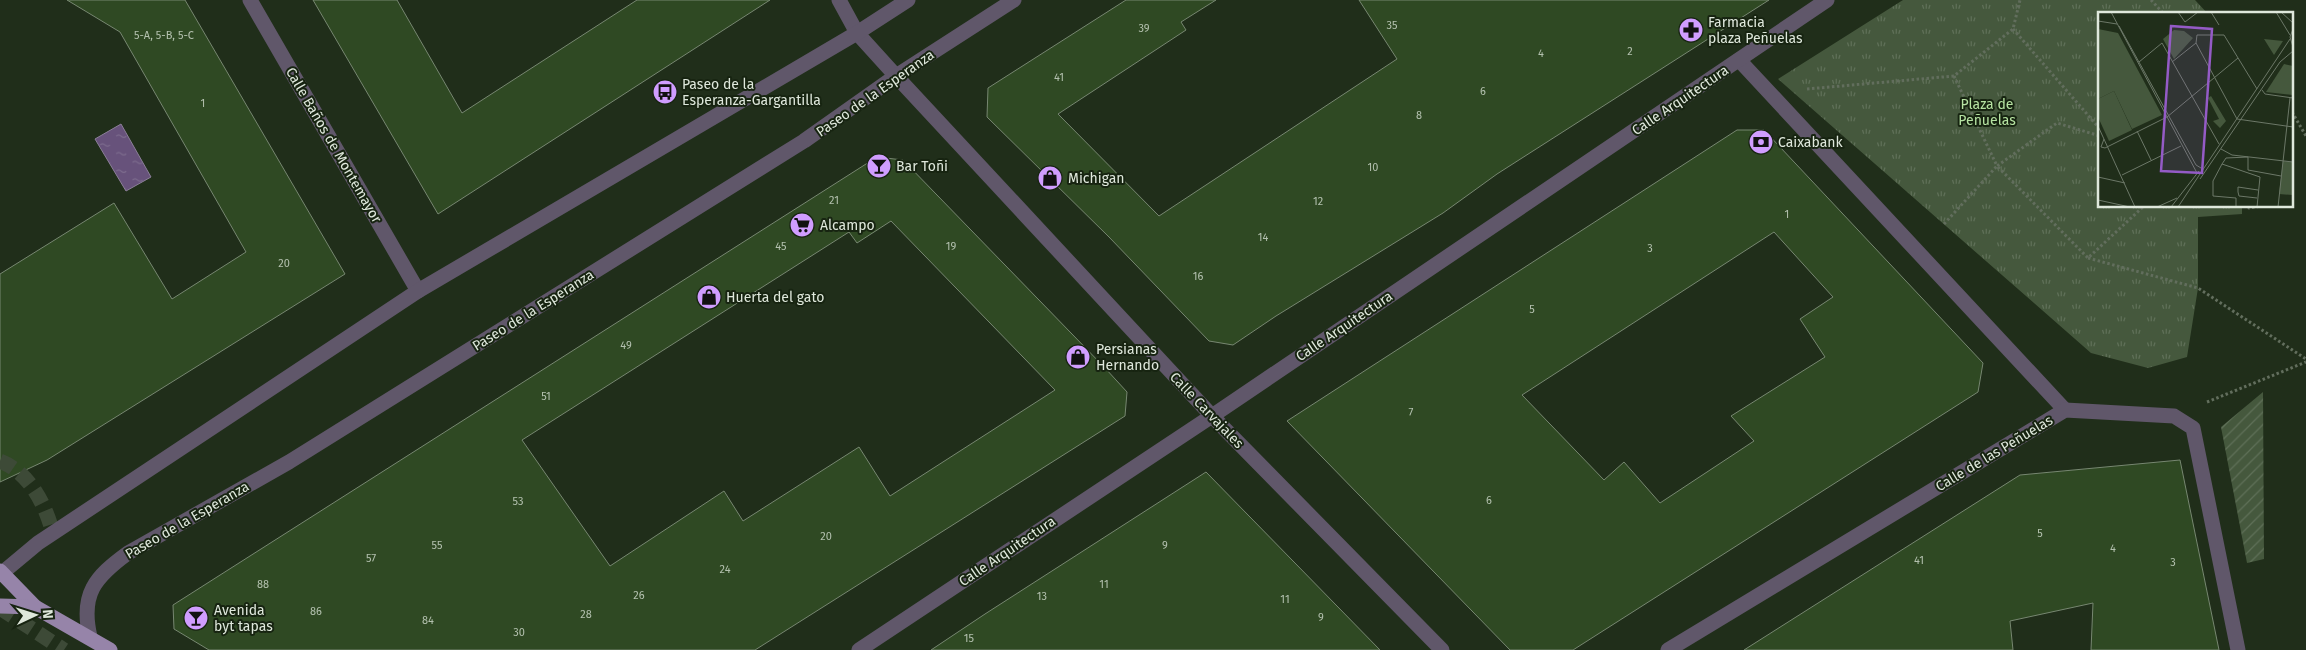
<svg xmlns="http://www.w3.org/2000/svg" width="2306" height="650" font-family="'Fira Sans',sans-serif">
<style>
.grass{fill:url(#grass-tufts)}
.garden{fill:url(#garden-furrows)}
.water{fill:url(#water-ripples);stroke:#8b7f98}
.building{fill:#2f4923;stroke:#778771;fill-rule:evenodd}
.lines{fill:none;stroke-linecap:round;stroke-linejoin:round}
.minor-tunnel{stroke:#3d4a37;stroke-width:15;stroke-dasharray:15 8;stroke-linecap:butt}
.major-tunnel{stroke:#3d4a37;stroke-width:15;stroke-dasharray:15 8;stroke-linecap:butt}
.path{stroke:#626e5d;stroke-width:3;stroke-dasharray:2.5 2.5;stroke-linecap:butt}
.minor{stroke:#60576a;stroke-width:15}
.major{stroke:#9684a9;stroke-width:15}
.labels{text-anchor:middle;stroke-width:4;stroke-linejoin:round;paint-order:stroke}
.number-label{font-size:11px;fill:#b3c0ae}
.poi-label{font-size:14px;fill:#dfe8dc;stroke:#172411;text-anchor:start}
.street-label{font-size:14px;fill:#dfe8dc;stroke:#172411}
.park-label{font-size:14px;fill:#b6e3a2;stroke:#172411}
.inset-road{fill:none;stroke:#6c7868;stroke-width:1}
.view{fill:#945bc6;fill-opacity:0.15;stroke:#945bc6;stroke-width:2.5}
.inset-edge{fill:none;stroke:#dfe8dc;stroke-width:2.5}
</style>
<defs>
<pattern id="grass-tufts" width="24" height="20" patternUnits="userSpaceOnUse" patternTransform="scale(1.25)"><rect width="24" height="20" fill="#45583d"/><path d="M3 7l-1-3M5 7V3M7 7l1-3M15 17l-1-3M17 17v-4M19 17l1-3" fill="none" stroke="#5f7058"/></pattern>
<pattern id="garden-furrows" width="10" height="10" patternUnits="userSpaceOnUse" patternTransform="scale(1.25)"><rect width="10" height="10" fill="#45583d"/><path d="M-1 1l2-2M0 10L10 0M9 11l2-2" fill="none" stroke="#5f7058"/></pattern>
<pattern id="water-ripples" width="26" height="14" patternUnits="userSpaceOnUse" patternTransform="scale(1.25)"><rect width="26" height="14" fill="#67527b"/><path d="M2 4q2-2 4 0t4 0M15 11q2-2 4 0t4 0" fill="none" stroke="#7c6b8d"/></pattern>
</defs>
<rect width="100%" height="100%" fill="#202e1a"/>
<polygon class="grass" points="1903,0 2195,0 2208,14 2100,14 2100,206 2242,206 2242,214 2198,217 2198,288 2187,357 2148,368 2091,353 1778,79"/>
<polygon class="garden" points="2263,392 2264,559 2247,563 2221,427"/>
<polygon class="water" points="121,124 151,177 126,191 95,139"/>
<g class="building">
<polygon points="67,0 185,0 345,274 47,460 0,482 0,274 114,203 172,299 246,252 120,32"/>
<polygon points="313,0 397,0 462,113 637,0 770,0 438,214"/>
<polygon points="1126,0 1216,0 1181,22 1186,30 1058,114 1159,216 1397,59 1359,0 1769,0 1497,174 1443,213 1276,316 1233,345 1209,341 1109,237 987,117 988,88"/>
<path d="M1737 130H1764L1983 363 1978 392 1573 650H1510L1287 421ZM1774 232 1833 297 1800 319 1825 357 1731 416 1754 441 1660 503 1624 462 1604 480 1522 395Z"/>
<path d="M877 157 903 160 1105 368 1127 392 1125 416 755 650H209L174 629 173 605ZM891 221 1055 390 890 496 859 447 743 521 724 491 610 566 522 440 849 232 857 243Z"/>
<polygon points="2180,460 2219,650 2091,650 2093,603 2010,621 2013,650 1744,650 2020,475"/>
<polygon points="1206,472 1380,650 931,650 985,614"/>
</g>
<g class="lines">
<path class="minor-tunnel" d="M0 461C30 473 45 504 53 533"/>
<polyline class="major-tunnel" points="0,608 64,650"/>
<g class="path">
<polyline points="2151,0 2164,14"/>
<polyline points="2013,29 2100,129"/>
<polyline points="1954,76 1997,166 2057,123 2100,136"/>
<polyline points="1807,89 1954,76 2013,29 2020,0"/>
<polyline points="2292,112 2306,136"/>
<polyline points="2249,206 2249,208 2261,206"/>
<polyline points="1944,224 1997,166 2088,258 2144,206"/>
<polyline points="2088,258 2198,288 2306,359"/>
<polyline points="2207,402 2306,362"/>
</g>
<g class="minor">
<polyline points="250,0 418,291"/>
<polyline points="839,0 857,33 896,76 1212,416 1442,650"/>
<polyline points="1739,60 2065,410"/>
<polyline points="2,573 38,543 418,291 857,33 908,0"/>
<path d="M90 637C80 594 95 577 128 553L289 462 804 141 896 76 1014 0"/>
<polyline points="859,650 1212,416 1827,0"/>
<polyline points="1668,650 2065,410 2174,416 2193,428 2238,650"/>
</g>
<g class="major">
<polyline points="0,571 35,607"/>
<polyline points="0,606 35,607 110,650"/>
</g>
</g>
<defs>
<symbol id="pharmacy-disc" viewBox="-11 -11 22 22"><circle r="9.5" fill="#d09dff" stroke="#172411"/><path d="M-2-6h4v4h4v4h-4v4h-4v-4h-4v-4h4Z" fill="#111"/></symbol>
<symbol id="bus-disc" viewBox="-11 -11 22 22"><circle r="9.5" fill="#d09dff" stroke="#172411"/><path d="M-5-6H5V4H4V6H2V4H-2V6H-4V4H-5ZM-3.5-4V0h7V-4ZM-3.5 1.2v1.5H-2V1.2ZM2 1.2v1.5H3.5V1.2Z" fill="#111"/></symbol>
<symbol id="bank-disc" viewBox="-11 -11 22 22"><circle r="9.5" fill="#d09dff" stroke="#172411"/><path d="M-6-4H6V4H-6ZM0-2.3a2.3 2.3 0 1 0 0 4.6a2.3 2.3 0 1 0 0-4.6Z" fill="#111"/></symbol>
<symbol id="bar-disc" viewBox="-11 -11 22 22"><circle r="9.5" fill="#d09dff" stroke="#172411"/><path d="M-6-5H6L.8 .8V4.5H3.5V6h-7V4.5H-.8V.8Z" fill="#111"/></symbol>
<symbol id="shop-disc" viewBox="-11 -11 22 22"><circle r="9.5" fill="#d09dff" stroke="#172411"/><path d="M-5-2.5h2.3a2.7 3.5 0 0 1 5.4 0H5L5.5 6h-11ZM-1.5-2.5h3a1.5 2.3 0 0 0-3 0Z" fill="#111"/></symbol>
<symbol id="supermarket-disc" viewBox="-11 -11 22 22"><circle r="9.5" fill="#d09dff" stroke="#172411"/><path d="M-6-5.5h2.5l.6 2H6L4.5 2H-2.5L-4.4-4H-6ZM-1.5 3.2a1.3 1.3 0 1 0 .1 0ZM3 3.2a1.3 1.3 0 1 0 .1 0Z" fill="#111"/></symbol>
</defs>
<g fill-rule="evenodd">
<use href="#pharmacy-disc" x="1677" y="16" width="28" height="28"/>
<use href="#bus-disc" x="651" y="78" width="28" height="28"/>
<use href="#bank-disc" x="1747" y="128" width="28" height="28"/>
<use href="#bar-disc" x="865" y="152" width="28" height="28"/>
<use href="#shop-disc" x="1036" y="164" width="28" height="28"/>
<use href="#supermarket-disc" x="788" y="211" width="28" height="28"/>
<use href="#shop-disc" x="695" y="283" width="28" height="28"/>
<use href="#shop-disc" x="1064" y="343" width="28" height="28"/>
<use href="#bar-disc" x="182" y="604" width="28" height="28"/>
</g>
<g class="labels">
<g class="number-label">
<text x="1392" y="29">35</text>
<text x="1144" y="32">39</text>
<text x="164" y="39">5-A, 5-B, 5-C</text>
<text x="1630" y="55">2</text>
<text x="1541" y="57">4</text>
<text x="1059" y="81">41</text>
<text x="1483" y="95">6</text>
<text x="203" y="107">1</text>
<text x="1419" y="119">8</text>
<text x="1373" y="171">10</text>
<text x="834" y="204">21</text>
<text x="1318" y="205">12</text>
<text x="1787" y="218">1</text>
<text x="1263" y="241">14</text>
<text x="781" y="250">45</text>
<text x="951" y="250">19</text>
<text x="1650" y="252">3</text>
<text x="284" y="267">20</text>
<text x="1198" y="280">16</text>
<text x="1532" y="313">5</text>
<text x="626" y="349">49</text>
<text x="546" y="400">51</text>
<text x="1411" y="416">7</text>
<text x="1489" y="504">6</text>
<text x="518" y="505">53</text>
<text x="2040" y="537">5</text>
<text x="826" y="540">20</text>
<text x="437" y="549">55</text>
<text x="1165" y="549">9</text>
<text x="2113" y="552">4</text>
<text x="371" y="562">57</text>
<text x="1919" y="564">41</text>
<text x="2173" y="566">3</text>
<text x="725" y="573">24</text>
<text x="263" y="588">88</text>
<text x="1104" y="588">11</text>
<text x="639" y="599">26</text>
<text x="1042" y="600">13</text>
<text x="1285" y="603">11</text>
<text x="316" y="615">86</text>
<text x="586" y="618">28</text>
<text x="1321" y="621">9</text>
<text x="428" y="624">84</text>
<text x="519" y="636">30</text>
<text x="969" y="642">15</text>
</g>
<g class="poi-label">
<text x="1708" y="27">Farmacia<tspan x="1708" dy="16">plaza Peñuelas</tspan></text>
<text x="682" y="89">Paseo de la<tspan x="682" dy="16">Esperanza-Gargantilla</tspan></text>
<text x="1778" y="147">Caixabank</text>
<text x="896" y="171">Bar Toñi</text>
<text x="1068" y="183">Michigan</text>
<text x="820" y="230">Alcampo</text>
<text x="726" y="302">Huerta del gato</text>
<text x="1096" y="354">Persianas<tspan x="1096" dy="16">Hernando</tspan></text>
<text x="214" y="615">Avenida<tspan x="214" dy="16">byt tapas</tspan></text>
</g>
<g class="street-label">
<text transform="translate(875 93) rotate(-35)" y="5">Paseo de la Esperanza</text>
<text transform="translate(1680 100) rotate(-34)" y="5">Calle Arquitectura</text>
<text transform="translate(334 145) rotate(60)" y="5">Calle Baños de Montemayor</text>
<text transform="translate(533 310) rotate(-32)" y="5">Paseo de la Esperanza</text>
<text transform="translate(1344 326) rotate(-34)" y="5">Calle Arquitectura</text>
<text transform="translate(1207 410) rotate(46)" y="5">Calle Carvajales</text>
<text transform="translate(1994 453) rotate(-31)" y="5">Calle de las Peñuelas</text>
<text transform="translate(187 520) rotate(-30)" y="5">Paseo de la Esperanza</text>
<text transform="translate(1007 551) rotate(-34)" y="5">Calle Arquitectura</text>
</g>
<g class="park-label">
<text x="1987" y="109">Plaza de<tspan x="1987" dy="16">Peñuelas</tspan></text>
</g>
</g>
<g transform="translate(2098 12)">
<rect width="195" height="195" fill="#202e1a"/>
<path d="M0 17 20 21 64 103 34 117 16 79 0 87ZM76 18 86 19 95 26 76 47 65 27ZM166 27 185 29 176 43ZM113 84 128 109 122 116 115 109 121 107 110 86ZM185 149 195 150V183L181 182Z" fill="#45583d"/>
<path d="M186 52 195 54V83L168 80Z" fill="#45583d"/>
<path d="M16 79 34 118 11 129 0 105V87Z" fill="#45583d"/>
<path class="inset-road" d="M13 0 99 161M80 0 87 10 100 0M113 0 121 13M178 0 192 23M183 0 195 11M0 9 19 12M21 14 98 153 103 156M195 17 192 25 195 35M41 50 64 31 121 132M74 50 98 31M159 77 126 23H99L98 31 139 107 195 115M164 78 167 82 195 86M0 114 37 195M39 119 53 148M6 127 3 135 7 136 69 105 140 46M123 137 134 143 195 150M124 152 128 146 150 145V158L183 164M24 163 83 134M0 165 27 171M102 167 182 50 195 39M159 186 141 184 140 180V175L160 178M0 188 32 195M59 195 79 186M73 195 101 159M80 195 192 27M138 195V186L115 184V169L124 152 162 165 159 195M180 195 192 86"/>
<path class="view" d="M73 14 114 17 104 161 63 159Z"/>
<rect width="195" height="195" class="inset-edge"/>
</g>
<g transform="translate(35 615) rotate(86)" stroke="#172411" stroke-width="4" paint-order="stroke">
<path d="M0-4L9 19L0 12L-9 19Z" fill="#dfe8dc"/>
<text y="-8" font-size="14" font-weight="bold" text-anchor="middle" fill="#dfe8dc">N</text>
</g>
</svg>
